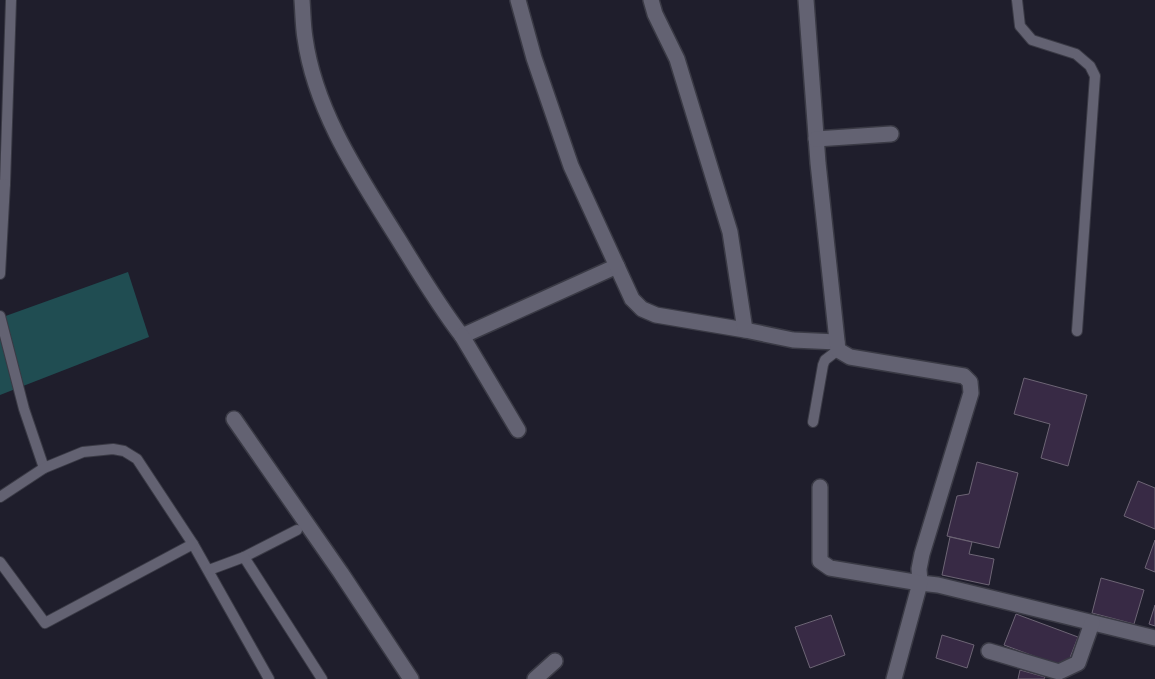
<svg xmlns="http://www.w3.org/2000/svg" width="1155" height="679" font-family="'Work Sans',sans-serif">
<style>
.water{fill:#204d52}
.building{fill:#382a45;stroke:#6d6575}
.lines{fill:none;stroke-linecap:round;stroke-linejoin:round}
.lane-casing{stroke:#3a3a45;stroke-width:12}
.street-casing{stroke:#3a3a45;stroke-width:18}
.lane{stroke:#636272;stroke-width:10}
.street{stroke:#636272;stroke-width:15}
</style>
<rect width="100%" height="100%" fill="#1f1e2c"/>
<polygon class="water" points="128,272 149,337 0,395 0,318"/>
<g class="building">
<polygon points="1024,378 1087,395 1068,466 1041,458 1050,424 1014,414"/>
<polygon points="977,462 1018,473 999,548 947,536 957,496 969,494"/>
<polygon points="1138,481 1155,488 1155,529 1124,516"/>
<polygon points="950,537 972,542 969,554 994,559 989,585 942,575"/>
<polygon points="1155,540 1155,572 1145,568"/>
<polygon points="1101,578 1144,590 1134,624 1092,613"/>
<polygon points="1155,605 1155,626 1149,624"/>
<polygon points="1016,614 1078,637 1066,668 1004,645"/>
<polygon points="831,615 845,655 810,668 795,627"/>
<polygon points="942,635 974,645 967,668 936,658"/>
<polygon points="1020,670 1045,677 1044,679 1018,679"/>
</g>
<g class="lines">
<defs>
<g id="lane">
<polyline points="1017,0 1020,26 1032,40 1076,54 1090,66 1095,76 1077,331"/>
<polyline points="5,184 11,0"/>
<polyline points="0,185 5,184 0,274"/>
<polyline points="0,316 24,409 44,468"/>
<polyline points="813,422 823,365 825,360 838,350"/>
<polyline points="0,497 44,468 83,452 113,449 124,451 137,459 193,544 269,679"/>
<polyline points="244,557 297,530"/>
<polyline points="0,562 45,623 193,544"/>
<polyline points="209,570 244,557 322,679"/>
</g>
<g id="street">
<path d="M302 0C303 13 303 26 305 38 315 111 359 176 397 237 418 271 438 305 462 336L617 266"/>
<polyline points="518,0 534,58 571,166 632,299 642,309 656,315 745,330 793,340 837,342"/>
<polyline points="651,0 655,14 677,59 730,232 745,330"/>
<polyline points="806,0 818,163 838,350 850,357 964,376 970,382 971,393 922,554 919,569 920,583 938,585 1155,638"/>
<polyline points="816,139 891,134"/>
<polyline points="462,336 518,430"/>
<polyline points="234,419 341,573 411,679"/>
<polyline points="820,487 820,561 830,568 920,583 894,679"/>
<polyline points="989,651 1059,672 1078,663 1092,623"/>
<polyline points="535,679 555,661"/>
</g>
</defs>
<use href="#lane" class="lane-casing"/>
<use href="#street" class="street-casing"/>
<use href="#lane" class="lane"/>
<use href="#street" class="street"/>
</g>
</svg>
